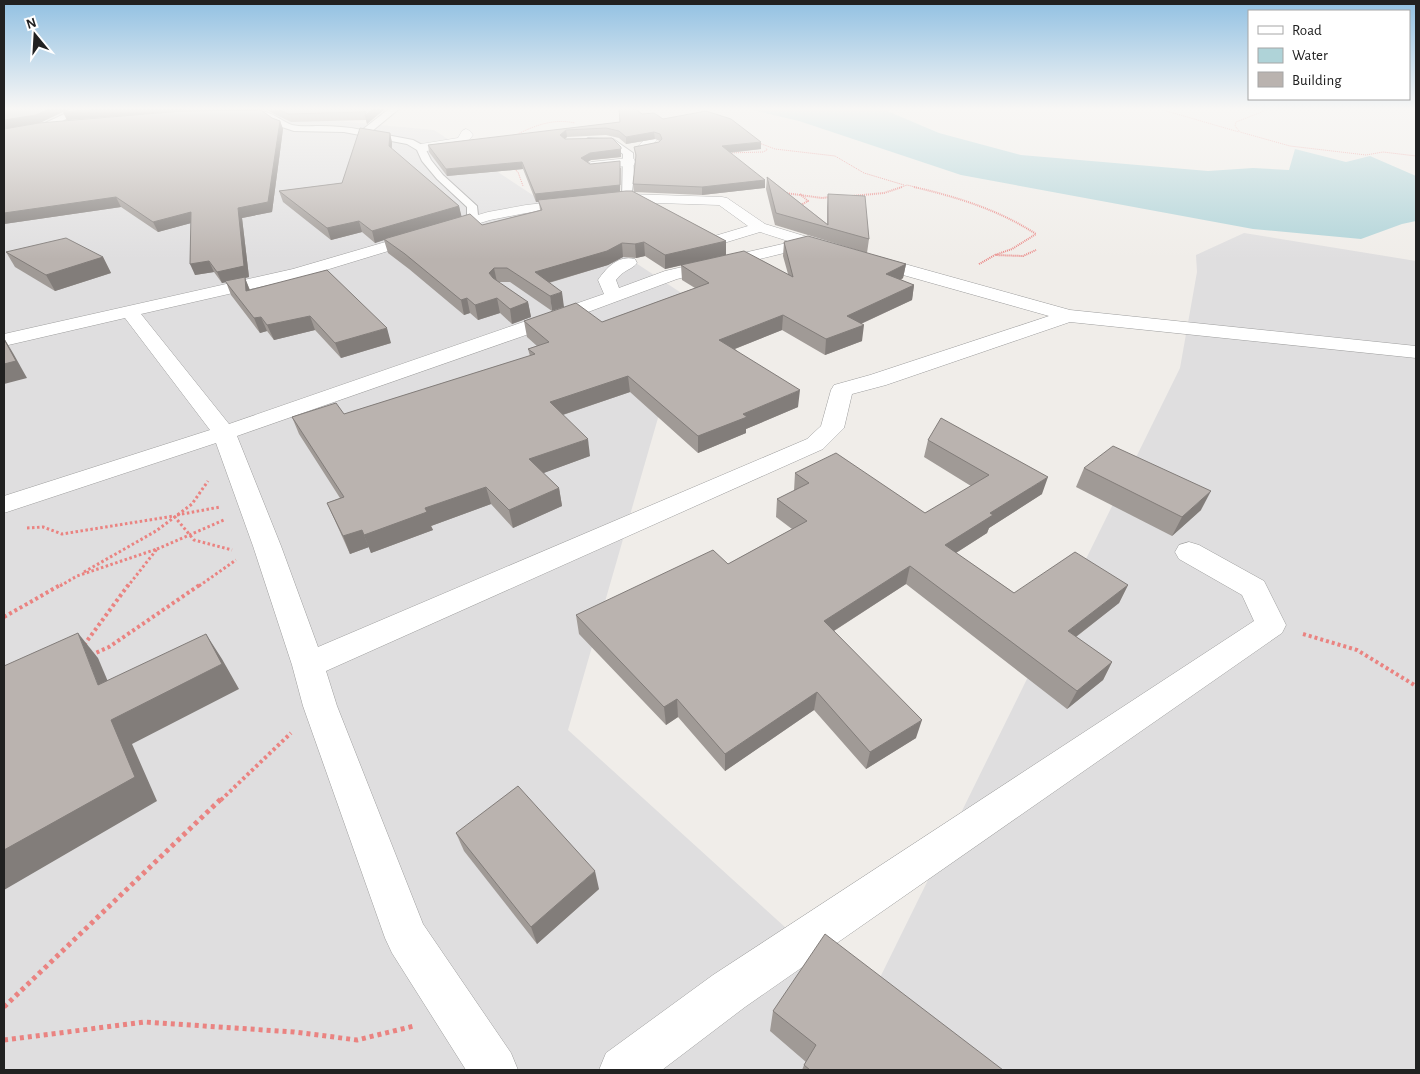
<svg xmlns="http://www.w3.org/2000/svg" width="1420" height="1074" font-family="'Alegreya Sans',sans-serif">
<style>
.residential{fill:#dfdedf}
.water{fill:#afd3d8}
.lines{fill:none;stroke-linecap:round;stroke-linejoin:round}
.lane-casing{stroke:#9e9e9e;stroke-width:2}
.street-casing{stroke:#9e9e9e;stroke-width:1}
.path-far4{stroke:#ea8381;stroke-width:1;stroke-dasharray:1 1;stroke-linecap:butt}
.path-far3{stroke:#ea8381;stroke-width:2;stroke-dasharray:1 1;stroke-linecap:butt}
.path-far2{stroke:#ea8381;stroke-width:3;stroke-dasharray:2.5 2.5;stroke-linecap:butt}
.path-far1{stroke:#ea8381;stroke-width:4;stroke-dasharray:3 3;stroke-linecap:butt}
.path{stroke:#ea8381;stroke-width:5;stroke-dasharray:4 4;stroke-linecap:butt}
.lane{fill:#fff;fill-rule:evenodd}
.street{fill:#fff;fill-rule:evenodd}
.wall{fill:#a09a96;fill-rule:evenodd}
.shaded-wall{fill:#827d7a}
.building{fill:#bab3af;stroke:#827d7a}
</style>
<rect width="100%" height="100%" fill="#f0ede9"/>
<polygon class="residential" points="4,108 198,108 434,130 692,300 568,730 818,957 866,1006 1180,368 1197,272 1196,255 1244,233 1416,261 1416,1070 4,1070"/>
<polygon class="water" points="744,108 880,108 939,133 1021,155 1208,171 1253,168 1289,170 1295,149 1346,162 1370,156 1416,176 1416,221 1402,224 1361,239 1253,229 961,175 799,121"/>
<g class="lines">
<defs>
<g id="lane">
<polygon points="77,108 88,108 46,129 4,136 4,130 41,125"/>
<path d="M390 108H400L371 132 413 140 424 146 431 160 443 175 477 206 478 215 473 223 467 225 461 222 467 215V207L437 179 422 161 417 150 407 144 344 132 294 131 276 125 264 116H257L253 114C265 105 280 121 292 125 300 127 311 126 319 126 334 126 348 127 362 130Z"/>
<polygon points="588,138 613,139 633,153 634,175 631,200 627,201 622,198 623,154 608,143 585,143 584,141"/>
</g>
<g id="street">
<polygon points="466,129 470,131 473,135 466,144 421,152 415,148 421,144 458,138 462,131"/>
<polygon points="647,130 651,131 658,139 648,149 640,149 638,146 645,139 641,134"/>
<polygon points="629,158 634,159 635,162 634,165 591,170 584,166 591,162"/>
<path d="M627 194 722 197 727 198 765 224 837 246 839 249 837 252 831 254 809 247 677 279 526 335 237 436 281 546 318 647 807 439 821 426 831 390 834 385 870 375 1049 316 864 264 862 260 864 256H876L1070 310 1416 346V358L1070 322 886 385 852 394 844 428 823 449 326 671 337 706 423 924 511 1053 518 1070H466L392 953 385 938 303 706 292 665 253 546 216 443 4 513V496L210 430 125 318 4 346V334L293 269 488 212 526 205ZM627 202 719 205 748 226 708 238 706 241 708 244 714 246 760 232 791 242 665 271 619 288 616 280C624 269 632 270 637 263L635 259C618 255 607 267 598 280L604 294 229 424 141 314 303 277 490 220 526 213Z"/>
<polygon points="1189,542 1199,545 1264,581 1286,625 1282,633 745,1007 662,1070 599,1070 606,1053 713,975 1254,621 1242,595 1179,559 1175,552 1179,545"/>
</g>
</defs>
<use href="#lane" class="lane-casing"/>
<use href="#street" class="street-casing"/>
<g class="path-far4">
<polyline points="1156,108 1239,132"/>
<polyline points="1272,108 1236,122 1235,126 1240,132 1290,146 1366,155 1383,152 1416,156"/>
<path d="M514 136C533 126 553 118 575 123"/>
<polyline points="759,143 775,149 835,156 864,173 904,185"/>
<polyline points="728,153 763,152 767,150 766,148"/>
<polyline points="513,168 518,172 523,186"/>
<polyline points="899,188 907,185 919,188"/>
</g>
<g class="path-far3">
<path d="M914 187C957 197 999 210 1036 234L1012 249 995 255"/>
<polyline points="785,193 822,198 830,197"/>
<polyline points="800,194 808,201 801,205"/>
<polyline points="852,196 884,193 902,187"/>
<polyline points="979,264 995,255 1023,256 1036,250"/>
</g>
<g class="path-far2">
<polyline points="177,515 220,507"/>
<polyline points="27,528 43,527 62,534 174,516 194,540 232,550"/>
<polyline points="157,549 224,520"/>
<polyline points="84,572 156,531 192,504 208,481"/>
<polyline points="60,586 77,576 157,549 128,586"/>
<polyline points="199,586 236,560"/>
</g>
<g class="path-far1">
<polyline points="4,617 62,584"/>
<polyline points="1303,634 1357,650 1416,686"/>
<polyline points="84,645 129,584"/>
<polyline points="91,655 109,647 201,584"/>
<polyline points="221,800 291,733"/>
</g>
<g class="path">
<polyline points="4,1007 222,798"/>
<polyline points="4,1040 145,1022 294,1032 357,1040 414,1026"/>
</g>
<use href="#lane" class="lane"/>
<use href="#street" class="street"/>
</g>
<g class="wall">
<polygon points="4,108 386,108 367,124 366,120 291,122 266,110 261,110 272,118 280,121 283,129 272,212 242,218 249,277 245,278 250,290 391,343 341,358 315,330 274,340 267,331 260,333 231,295 226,282 222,283 214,272 195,275 191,223 158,232 121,207 4,224 4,129 119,116 67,120 63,112"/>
<path d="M642 114 663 119 761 149 730 153 765 188 702 195 634 192 726 241V255L665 269 645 256 636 258 623 257 608 265 549 283 552 311 510 282H498L528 302 531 317 512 324 500 313 478 320 470 313 464 315 409 269 388 253 384 240 375 243 362 232 331 240 283 202 279 191 342 183 390 133 392 143V149L459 206 461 217 482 225 540 210 539 202H536L523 169 447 176 429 152 428 145 620 122ZM606 135 619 138 626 144 655 139 660 141 659 142 634 147 636 159 633 184 634 192H620L621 168 590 164 588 162 591 160 621 157V147L565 139 567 137Z"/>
<polygon points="767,177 827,224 827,207 828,194 869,239 867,253 775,225 766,189"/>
<polygon points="784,242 906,264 903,278 901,280 914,285 912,300 861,324 862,341 825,355 782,330 735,349 798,407 746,429 746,433 698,453 630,392 563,415 590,456 543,473 559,488 562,506 513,528 491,504 431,526 433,530 371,553 369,547 350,554 327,503 340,498 299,434 292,417 344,414 530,356 528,349 537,346 527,337 524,321 602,322 695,288 682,280 681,265 788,274 783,256"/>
<polygon points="6,252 103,257 111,273 55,291 15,267"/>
<polygon points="928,440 1042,494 989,528 987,533 956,553 1014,593 1128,585 1119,603 1076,637 1112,662 1103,680 1067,709 906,584 834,631 916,738 866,769 814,710 725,771 678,717 666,725 579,634 576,615 728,564 792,529 776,517 777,499 794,491 795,473 925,513 971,486 924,457"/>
<polygon points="1084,468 1201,510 1172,536 1076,487"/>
<polygon points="456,833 599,889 537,944 464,851"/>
<polygon points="773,1011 1003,1070 802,1070 804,1065 806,1062 770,1031"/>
</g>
<g class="shaded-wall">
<polygon points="51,108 184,108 185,111 67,120 63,112 40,123 4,129 4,120"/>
<polygon points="374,108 386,108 367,124 365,116"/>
<polygon points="280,121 283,129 272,212 242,218 249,277 245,278 250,291 246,291 245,278 222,283 217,272 238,208"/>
<polygon points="566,130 567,137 561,142 560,135"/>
<polygon points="654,132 655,139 626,144 626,137"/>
<polygon points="390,133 392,143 391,156 389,146"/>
<polygon points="761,142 761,149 722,153 722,146"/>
<polygon points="621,149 621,157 591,160 582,165 581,158 590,153"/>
<polygon points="620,161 620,193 536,202 535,194"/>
<polygon points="522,162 523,169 447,176 446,169"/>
<polygon points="765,180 765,188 702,195 702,187"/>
<polygon points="116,197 121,207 4,224 4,213"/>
<polygon points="459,206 462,218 384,239 384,240 375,243 372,231"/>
<polygon points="191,212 195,222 158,232 153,222"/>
<polygon points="359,221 362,232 331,240 327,228"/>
<polygon points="726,241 726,255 665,269 665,255"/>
<polygon points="644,242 645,256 636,258 635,244"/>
<polygon points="622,243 623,257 608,265 537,286 535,272"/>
<polygon points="103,257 111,273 55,291 46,275"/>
<polygon points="209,261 214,272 195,275 190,264"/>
<polygon points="906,264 903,278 883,288 886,274"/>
<polygon points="494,268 497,282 492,288 489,273"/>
<polygon points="914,285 912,300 845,331 847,316"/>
<polygon points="562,292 564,307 552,311 550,296"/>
<polygon points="467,298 470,313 464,315 461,300"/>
<polygon points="497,298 500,313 478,320 475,305"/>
<polygon points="528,302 531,317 512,324 510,309"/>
<polygon points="783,315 782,330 719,355 719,340"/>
<polygon points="310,316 315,330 274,340 267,325"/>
<polygon points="261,317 267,331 260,333 254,318"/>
<polygon points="864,325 862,341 825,355 826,339"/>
<polygon points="387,328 391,343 341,358 335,343"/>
<polygon points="4,338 13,353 27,378 4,384"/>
<polygon points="628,376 630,392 553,418 550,402"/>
<polygon points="800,390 798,407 746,429 746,433 698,453 698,436 743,414"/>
<polygon points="588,439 590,456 533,477 529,459"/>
<polygon points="1048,477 1042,494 989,528 987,533 940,563 945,545 990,513"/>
<polygon points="486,487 491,504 431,526 433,530 371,553 364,535 425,508"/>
<polygon points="559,488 562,506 513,528 509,510"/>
<polygon points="1211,491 1201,510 1172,536 1182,517"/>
<polygon points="362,530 369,547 350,554 343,536"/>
<polygon points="910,566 906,584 821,639 824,621"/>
<polygon points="1128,585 1119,603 1060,649 1068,631"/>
<polygon points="78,633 98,658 120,710 98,685"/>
<polygon points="206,634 222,659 239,689 132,744 157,801 4,890 4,850 111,720"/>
<polygon points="1112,662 1103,680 1067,709 1077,691"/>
<polygon points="817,692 814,710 725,771 725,754"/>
<polygon points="677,699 678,717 666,725 664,707"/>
<polygon points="922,720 916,738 866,769 870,752"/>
<polygon points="595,871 599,889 537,944 531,927"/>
</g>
<g class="building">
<polygon points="4,108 51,108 36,115 4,120"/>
<polygon points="71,108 112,108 63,112"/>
<polygon points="277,108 374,108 365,116 366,112 288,114"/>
<polygon points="619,108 634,108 642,114 654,113 663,119 706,111 731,119 761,142 722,146 765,180 702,187 633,184 636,155 634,147 659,142 662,139 660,134 654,132 626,137 619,131 606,128 566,130 560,135 565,139 612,138 621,147 621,149 590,153 581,158 590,164 620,161 620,185 535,194 522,162 446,169 428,145 620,122"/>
<polygon points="261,110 272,118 280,121 268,202 238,208 244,266 217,272 209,261 190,264 191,212 153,222 116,197 4,213 4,129 39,123 182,111"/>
<polygon points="360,128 390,133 389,146 459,206 372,231 359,221 327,228 279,191 342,183"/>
<polygon points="767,177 828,225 828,194 865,196 869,239 776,213"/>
<polygon points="626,191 632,191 726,241 665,255 644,242 635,244 622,243 607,251 535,272 562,292 550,296 507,268 494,268 489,273 493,278 528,302 510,309 497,298 475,305 467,298 461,300 405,254 384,239 470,214 482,225 542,210 538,200"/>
<polygon points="808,236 906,264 886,274 914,285 847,316 864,325 826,339 783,315 719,340 800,390 743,414 747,417 698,436 628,376 550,402 588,439 529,459 559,488 509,510 486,487 425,508 427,512 364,535 362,530 343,536 327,503 344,497 292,417 336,403 344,414 535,354 528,349 549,342 524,321 576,303 602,322 709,283 681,265 744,251 793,277 784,242"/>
<polygon points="66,238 103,257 46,275 6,252"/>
<polygon points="327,270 387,328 335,343 310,316 267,325 261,317 254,318 225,281 245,277 246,291"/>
<polygon points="4,339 16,361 4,364"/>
<polygon points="941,418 1048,477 990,513 993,515 945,545 1014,593 1075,552 1128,585 1068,631 1112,662 1077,691 910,566 824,621 922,720 870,752 817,692 725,754 677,699 664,707 576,615 713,550 728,564 807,521 777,499 809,483 795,473 836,453 925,513 989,475 928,440"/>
<polygon points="1113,446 1211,491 1182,517 1084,468"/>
<polygon points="78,633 98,685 206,634 222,664 111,720 135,777 4,850 4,666"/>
<polygon points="518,786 595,871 531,927 456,833"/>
<polygon points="825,934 1003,1070 810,1070 804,1065 816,1045 773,1011"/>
</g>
<linearGradient id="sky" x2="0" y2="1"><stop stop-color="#91c0e2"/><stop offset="0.42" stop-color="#f8f7f5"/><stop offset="1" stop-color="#f8f7f5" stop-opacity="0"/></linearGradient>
<rect width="1420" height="259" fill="url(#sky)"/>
<rect width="1420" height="1074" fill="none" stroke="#212121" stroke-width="10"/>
<rect x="1248" y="10" width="162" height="90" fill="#ffffff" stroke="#a6a6a6"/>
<rect x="1258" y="26" width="25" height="8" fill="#ffffff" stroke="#a6a6a6"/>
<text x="1292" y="35" font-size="15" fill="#212121">Road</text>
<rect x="1258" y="48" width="25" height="15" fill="#afd3d8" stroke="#a6a6a6"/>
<text x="1292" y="60" font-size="15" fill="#212121">Water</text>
<rect x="1258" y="72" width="25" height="15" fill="#bab3af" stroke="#a6a6a6"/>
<text x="1292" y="85" font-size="15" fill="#212121">Building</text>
<g transform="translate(35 35) rotate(342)" stroke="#ffffff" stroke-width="4" paint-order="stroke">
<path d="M0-4L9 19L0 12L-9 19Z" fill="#212121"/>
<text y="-8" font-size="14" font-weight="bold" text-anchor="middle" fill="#212121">N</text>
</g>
</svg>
